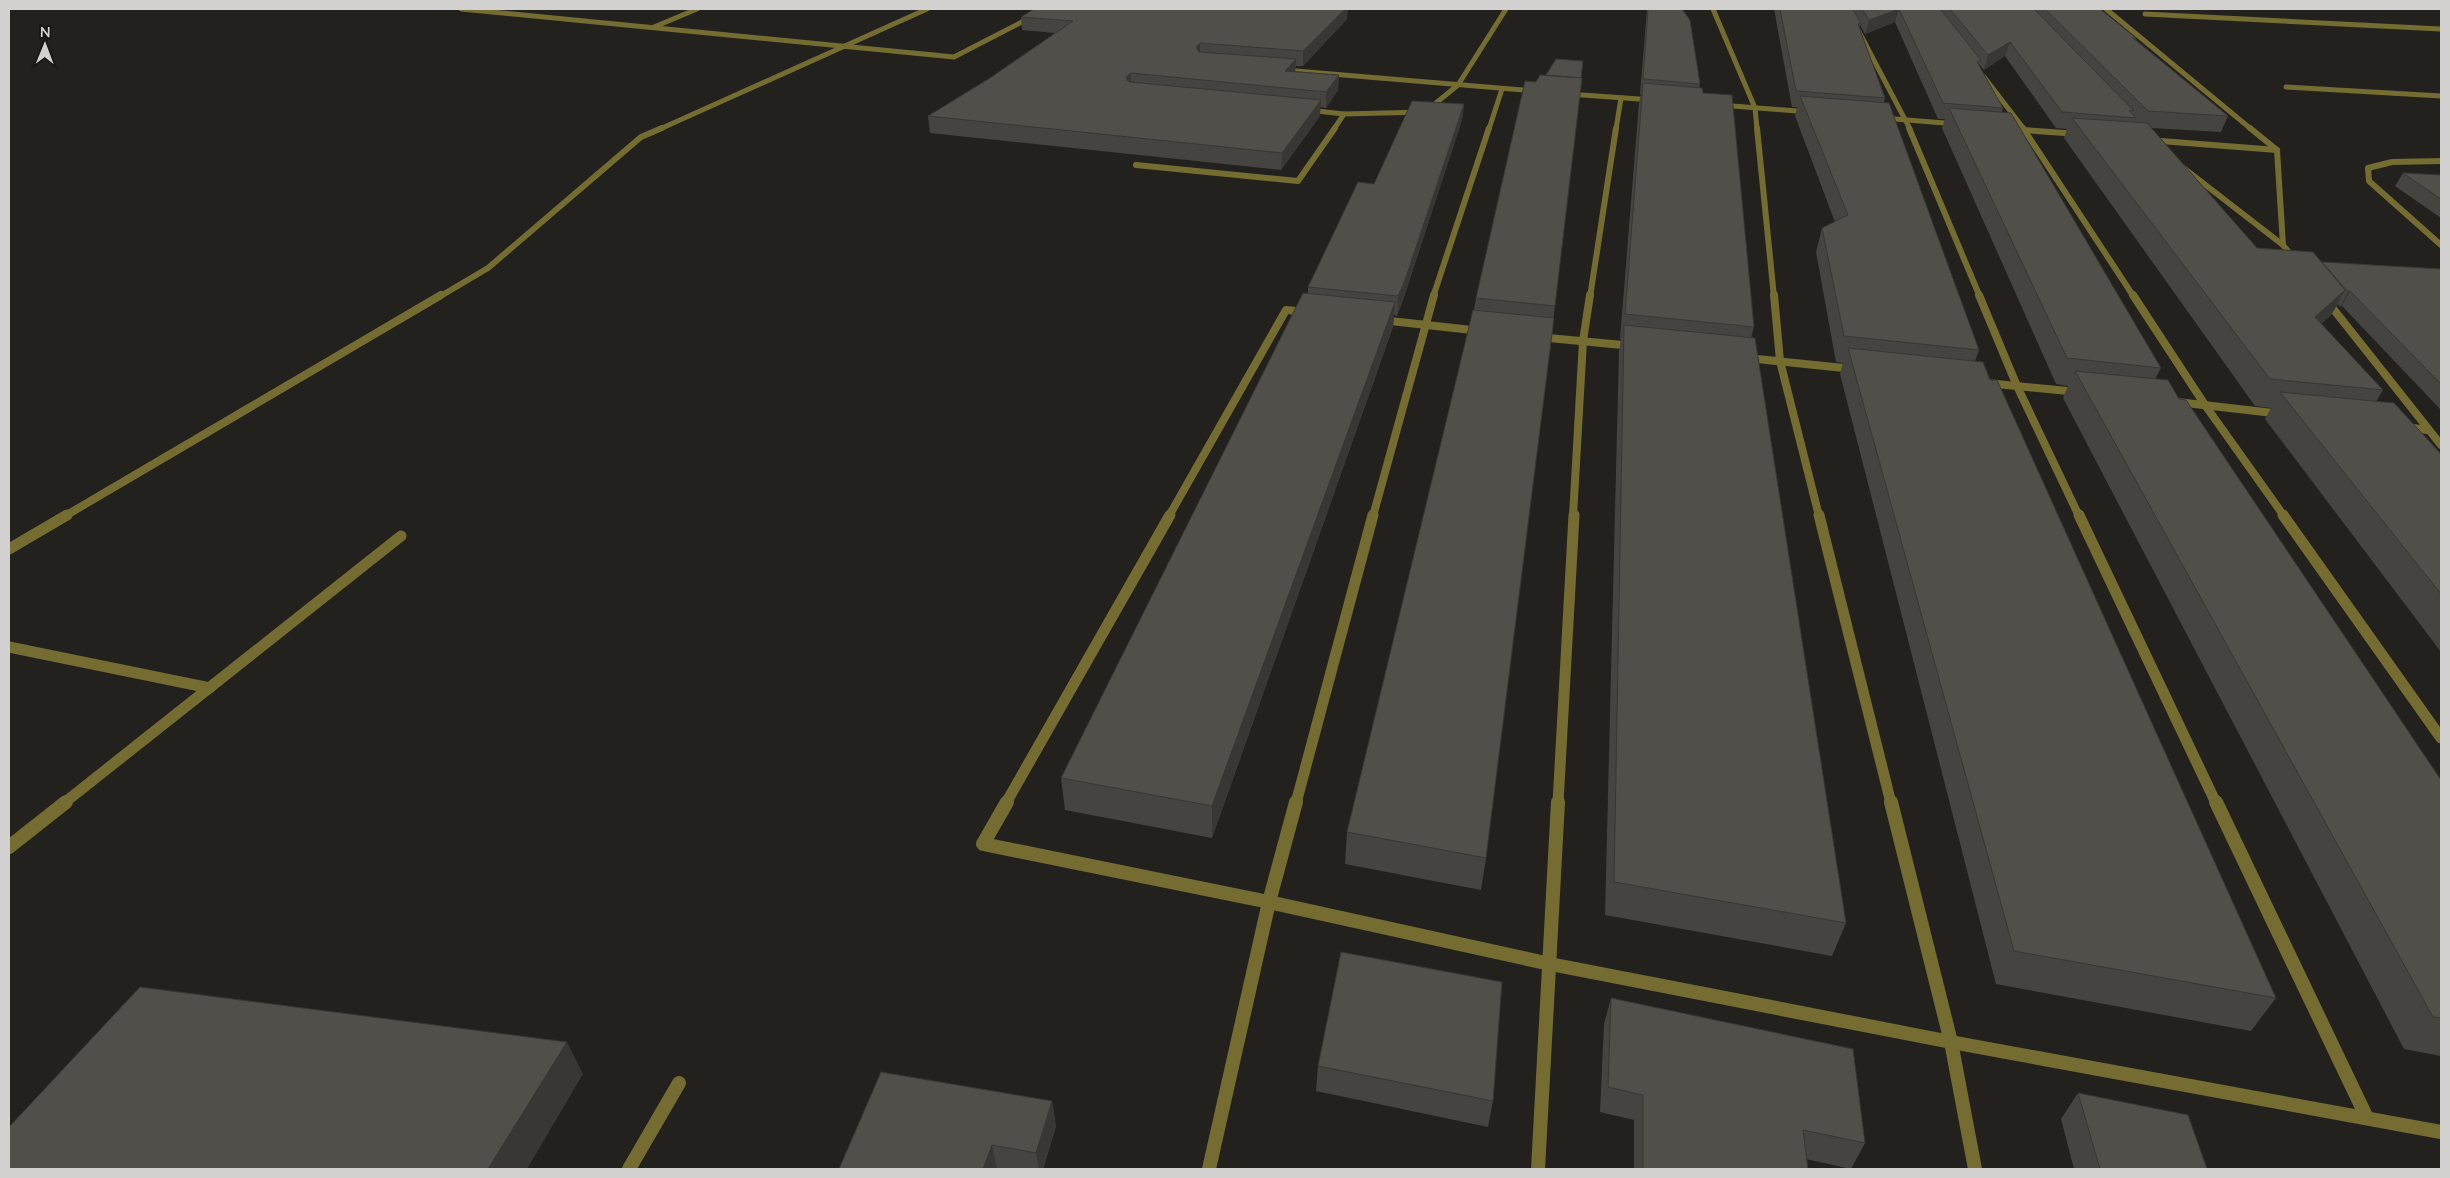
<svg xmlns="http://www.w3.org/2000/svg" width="2450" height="1178" font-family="Lato,sans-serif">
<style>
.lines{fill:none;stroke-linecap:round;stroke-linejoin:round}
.minor-far4{stroke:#756c31;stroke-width:5}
.minor-far3{stroke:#756c31;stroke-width:6}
.minor-far2{stroke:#756c31;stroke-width:8}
.minor-far1{stroke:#756c31;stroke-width:11}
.minor{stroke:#756c31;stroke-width:14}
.wall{fill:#454440}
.shaded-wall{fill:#383734}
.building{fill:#504f4a;stroke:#383734}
</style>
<rect width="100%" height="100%" fill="#22211d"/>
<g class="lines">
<g class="minor-far4">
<polyline points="461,9 954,57 1047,9"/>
<polyline points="1713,9 1755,108 1757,129"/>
<polyline points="1847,9 1910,129"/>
<polyline points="2106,9 2251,129"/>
<polyline points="2145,14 2441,29"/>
<polyline points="654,27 697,9"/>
<polyline points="1284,70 1536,91"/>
<polyline points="1984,77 2024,129"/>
<polyline points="2286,87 2441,96"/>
<polyline points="1568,94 1653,100"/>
<polyline points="1720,105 1810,112"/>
<polyline points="1308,110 1344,114"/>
<polyline points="1882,118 1957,124"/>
<polyline points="660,129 927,9"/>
<polyline points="1334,129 1344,114 1425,112 1458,85 1506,9"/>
<polyline points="1489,129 1502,89"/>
<polyline points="1616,129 1621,98"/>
</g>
<g class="minor-far3">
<polyline points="1757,128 1774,297"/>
<polyline points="1909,128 1980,297"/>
<polyline points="2023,128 2134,297"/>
<polyline points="2250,128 2277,150 2283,245 2295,260"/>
<polyline points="2009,129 2079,134"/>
<polyline points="2148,140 2277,150"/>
<polyline points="2441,161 2392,162 2368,168 2369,181 2441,245"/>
<polyline points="1136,165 1298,181 1335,128"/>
<polyline points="2181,166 2283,245"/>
<polyline points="439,297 488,268 641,137 662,128"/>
<polyline points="1433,297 1489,128"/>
<polyline points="1590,297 1616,128"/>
</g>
<g class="minor-far2">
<polyline points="1774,295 1780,361 1819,516"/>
<polyline points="1979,295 2017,386 2079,516"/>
<polyline points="2133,295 2205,405 2284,516"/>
<polyline points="2327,301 2441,445"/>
<polyline points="1381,320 1481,331"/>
<polyline points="1538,337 1633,346"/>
<polyline points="1747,358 1854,369"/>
<polyline points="1986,383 2078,392"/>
<polyline points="2177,402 2282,414"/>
<polyline points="2406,427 2427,430"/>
<polyline points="65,516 441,295"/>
<polyline points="1169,516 1286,310 1307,312"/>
<polyline points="1373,516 1434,295"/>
<polyline points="1573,516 1583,341 1590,295"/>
</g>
<g class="minor-far1">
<polyline points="1819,515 1891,803"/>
<polyline points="2079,515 2216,803"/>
<polyline points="2283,515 2441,738"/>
<polyline points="9,549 67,515"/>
<polyline points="9,647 210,688"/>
<polyline points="64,803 401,536"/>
<polyline points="1006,803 1170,515"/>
<polyline points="1296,803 1373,515"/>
<polyline points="1558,803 1574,515"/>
</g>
<g class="minor">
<polyline points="1007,802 983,844 1269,902 1550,964 1951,1042 2441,1132"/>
<polyline points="1891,802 1951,1042 1975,1169"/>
<polyline points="2216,802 2367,1118"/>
<polyline points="9,847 66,802"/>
<polyline points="629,1169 679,1083"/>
<polyline points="1209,1169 1269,902 1296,802"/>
<polyline points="1538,1169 1558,802"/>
</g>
</g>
<g class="wall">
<polygon points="1647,9 1682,9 1700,84 1699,88 1754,327 1751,338 1846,923 1832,956 1605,915 1619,351 1621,339 1620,339 1639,103 1641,94 1640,94"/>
<polygon points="1774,9 2100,9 2136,38 2136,40 2228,116 2221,132 2151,128 2257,248 2322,262 2441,269 2441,410 2342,306 2340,307 2338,304 2331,315 2321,324 2383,390 2376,402 2441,454 2441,652 2265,419 2271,408 2255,406 2064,138 2067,129 2056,128 2005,56 1984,70 1979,64 1979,66 2003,108 2002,112 2161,368 2155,379 2179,399 2441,780 2441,1056 2404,1049 2063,398 2068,386 2056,384 1942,128 1945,119 1938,119 1895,22 1865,34 1860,25 1859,28 1885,98 1884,102 1979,350 1975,361 1990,380 2276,998 2251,1031 1996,984 1840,374 1843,363 1836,362 1816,252 1822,228 1835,222 1795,116 1797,107 1792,107"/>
<polygon points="1021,17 1347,19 1303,66 1296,66 1295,71 1339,75 1338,90 1326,108 1320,107 1320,116 1281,170 930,133 928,116 990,78 1055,33 1022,30"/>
<polygon points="1536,82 1555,306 1486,858 1481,890 1345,864 1347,832 1474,310 1476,298"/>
<polygon points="1464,104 1462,120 1402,303 1397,316 1394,315 1393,327 1212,838 1065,810 1061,778 1308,293 1308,287 1374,184"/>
<polygon points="2403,173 2441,175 2441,218 2395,186"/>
<polygon points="1611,998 1865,1143 1851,1169 1806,1159 1808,1169 1634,1169 1634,1120 1600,1112 1604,1024"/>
<polygon points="1318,1066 1493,1101 1488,1127 1316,1091"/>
<polygon points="2078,1093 2207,1169 2074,1169 2061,1119"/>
<polygon points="1052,1101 1056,1127 1043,1169 839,1169"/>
</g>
<g class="shaded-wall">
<polygon points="1345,9 1348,9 1347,19 1303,66 1303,51"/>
<polygon points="1899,9 1895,22 1865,34 1869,20"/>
<polygon points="2010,42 2005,56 1984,70 1988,55"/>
<polygon points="1200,43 1200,58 1196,47"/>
<polygon points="1296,59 1295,74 1285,71"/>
<polygon points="1131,73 1131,89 1127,91 1127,76"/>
<polygon points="1339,75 1338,90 1326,108 1326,92"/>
<polygon points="1321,100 1320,116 1281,170 1282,153"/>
<polygon points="1464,104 1462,120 1402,303 1397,316 1398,296"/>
<polygon points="2345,290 2331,315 2301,343 2315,317"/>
<polygon points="2350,291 2342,306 2340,307 2348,292"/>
<polygon points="1395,302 1393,327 1212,838 1212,806"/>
<polygon points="567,1042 583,1074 527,1169 488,1169"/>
<polygon points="1052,1101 1056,1127 1043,1169 1039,1169 1036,1153"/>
<polygon points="992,1145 997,1169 983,1169"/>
</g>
<g class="building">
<polygon points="1034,9 1345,9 1303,51 1200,43 1196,47 1199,52 1296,59 1285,71 1339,75 1326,92 1131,73 1127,76 1127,80 1130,82 1321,100 1282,153 928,116 990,78 1073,21 1021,17"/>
<polygon points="1648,9 1682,9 1690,20 1700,84 1643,79"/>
<polygon points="1780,9 1853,9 1861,24 1858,24 1885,98 1796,91"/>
<polygon points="1862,9 1940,9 1981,60 1977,62 2003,108 1943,103 1899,9 1869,20"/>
<polygon points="1950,9 2034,9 2134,111 2129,110 2136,118 2062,112 2010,42 1988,55"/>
<polygon points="2045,9 2100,9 2136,38 2133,38 2228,116 2148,111"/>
<polygon points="1556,59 1583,61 1581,78 1546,75"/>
<polygon points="1540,75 1582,78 1555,306 1476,298 1525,81 1536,82"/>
<polygon points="1643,83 1702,88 1703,93 1732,95 1754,327 1625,314"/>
<polygon points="1800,96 1889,103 1979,350 1844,336 1822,228 1848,215"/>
<polygon points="1412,101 1464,104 1404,283 1398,296 1308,287 1358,182 1374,184"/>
<polygon points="1949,108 2011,113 2161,368 2067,358"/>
<polygon points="2072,118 2147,123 2257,248 2313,252 2345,290 2315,317 2383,390 2270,379"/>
<polygon points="2403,173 2441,175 2441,199"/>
<polygon points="2322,262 2441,269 2441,384 2350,291 2348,292"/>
<polygon points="1303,293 1395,302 1212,806 1061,778"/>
<polygon points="1473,310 1554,318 1486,858 1347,832"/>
<polygon points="1624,325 1755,338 1846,923 1614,882"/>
<polygon points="1848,348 1983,362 1990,380 1997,380 2276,998 2014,951"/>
<polygon points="2075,371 2168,380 2179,399 2186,400 2441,780 2441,1018 2433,1017"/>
<polygon points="2280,392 2394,403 2441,454 2441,594"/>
<polygon points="1341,952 1502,982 1493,1101 1318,1066"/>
<polygon points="140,987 567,1042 488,1169 9,1169 9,1127"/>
<polygon points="1611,998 1853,1049 1865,1143 1803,1130 1808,1169 1643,1169 1643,1095 1608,1087"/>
<polygon points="881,1072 1052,1101 1036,1153 992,1145 983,1169 839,1169"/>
<polygon points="2078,1093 2188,1115 2207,1169 2100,1169"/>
</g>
<rect width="2450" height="1178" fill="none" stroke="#d2d1cf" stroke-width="20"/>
<g transform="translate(45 45) rotate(1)" stroke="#181814" stroke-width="4" paint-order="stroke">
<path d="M0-4L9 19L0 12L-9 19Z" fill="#d2d1cf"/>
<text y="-8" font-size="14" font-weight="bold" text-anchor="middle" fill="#d2d1cf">N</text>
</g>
</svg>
